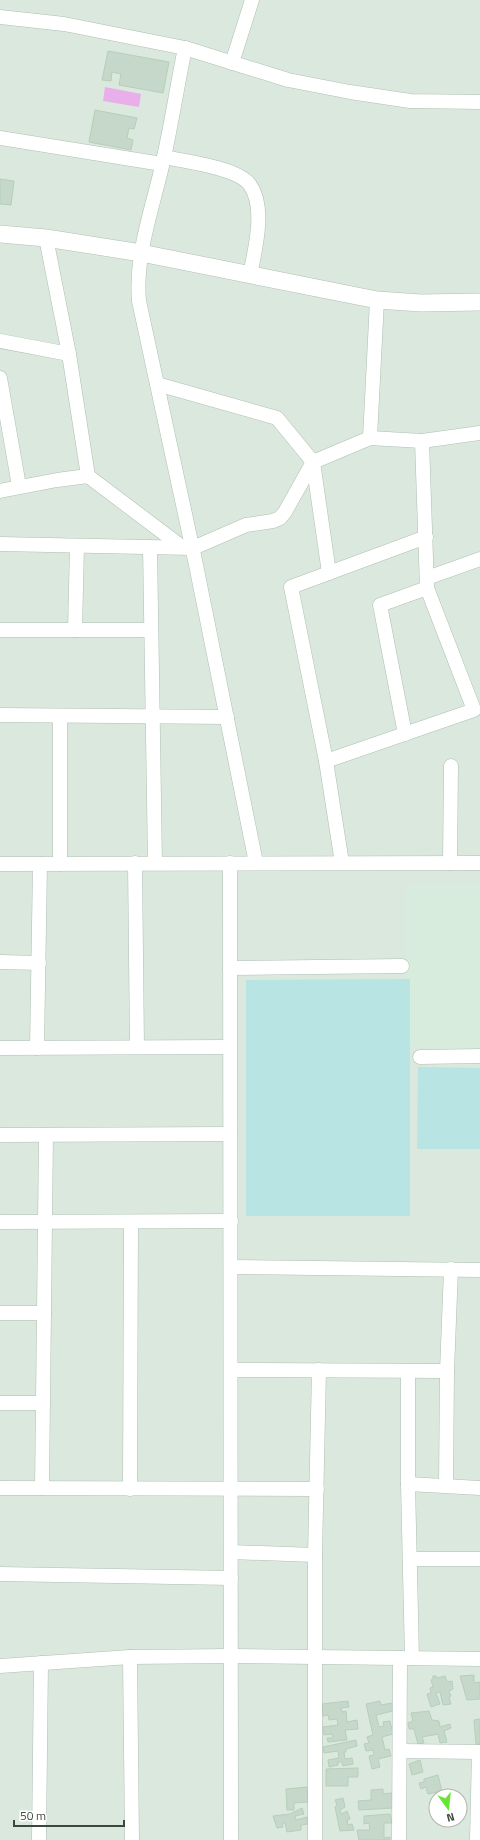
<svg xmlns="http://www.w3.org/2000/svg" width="480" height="1840" font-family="'Titillium Web',sans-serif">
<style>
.residential{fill:#dbe8de;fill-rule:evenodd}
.education{fill:#d8ecdd}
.green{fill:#b9e4e4}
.water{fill:#e8afea}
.building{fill:#c5d8c9;stroke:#b6cfba}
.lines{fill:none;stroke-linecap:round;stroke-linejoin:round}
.minor-casing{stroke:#afbfb3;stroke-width:15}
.tertiary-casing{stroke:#afbfb3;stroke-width:18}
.minor{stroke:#fff;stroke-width:14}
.tertiary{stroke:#fff;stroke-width:17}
</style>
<rect width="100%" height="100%" fill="#ecf4ee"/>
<path class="residential" d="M0 0H480V1840H0ZM436 1796H460V1820H436Z"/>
<rect class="education" x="406" y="885" width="74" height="162"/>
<g class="green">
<polygon points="410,979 410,1216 246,1216 246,980"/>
<polygon points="418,1067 480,1068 480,1149 417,1149"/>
</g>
<polygon class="water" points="105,87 141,94 139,107 103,101"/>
<g class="building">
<polygon points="108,51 169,62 163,93 119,85 121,74 112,72 111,81 102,80"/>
<polygon points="95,110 137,118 134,129 129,128 127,138 133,140 131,150 89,142"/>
<polygon points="0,179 14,181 11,205 0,204"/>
<polygon points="474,1675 474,1683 480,1682 480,1699 467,1700 460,1676"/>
<polygon points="433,1676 436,1676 437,1678 445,1676 447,1682 452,1681 453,1689 449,1691 451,1696 449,1697 451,1704 443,1705 440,1692 436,1693 440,1704 431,1707 427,1694 431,1693 430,1688 433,1687 431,1680 433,1679"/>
<polygon points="348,1701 349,1707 341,1708 342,1712 346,1711 347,1722 357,1720 358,1729 345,1730 347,1740 328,1742 327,1738 333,1738 332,1734 324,1735 323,1727 338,1725 337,1719 329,1720 328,1715 323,1716 322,1704"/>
<polygon points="380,1701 381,1705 392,1703 393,1711 376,1715 379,1727 384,1726 383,1722 390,1721 393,1734 382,1737 385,1750 389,1749 391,1756 378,1759 380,1767 372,1769 369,1756 374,1755 373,1750 366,1751 364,1744 369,1743 367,1737 373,1735 366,1704"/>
<polygon points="429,1711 432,1720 439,1721 440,1727 450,1724 451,1728 444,1731 447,1742 440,1743 438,1734 422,1737 424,1743 418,1744 414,1729 409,1729 408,1723 413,1721 411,1713"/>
<polygon points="480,1719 480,1744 476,1744 474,1720"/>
<polygon points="356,1740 357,1746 346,1749 346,1752 344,1752 345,1759 352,1758 353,1764 343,1766 342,1762 338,1762 338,1765 329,1767 328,1760 339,1758 338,1751 324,1753 323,1747"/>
<polygon points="420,1760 423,1772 412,1775 409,1764"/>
<polygon points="358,1768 358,1777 348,1777 348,1786 326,1786 326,1769"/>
<polygon points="438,1775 442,1791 428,1794 426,1787 421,1789 419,1783 424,1782 424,1779"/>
<polygon points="307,1787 308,1802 294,1803 294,1810 287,1810 286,1789"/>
<polygon points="383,1789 383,1794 392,1793 393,1808 359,1810 358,1801 371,1800 371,1790"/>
<polygon points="343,1798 345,1807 340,1810 341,1814 347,1811 350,1819 347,1820 348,1825 352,1824 354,1830 340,1831 335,1807 337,1805 335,1800"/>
<polygon points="302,1808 304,1814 295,1816 296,1820 307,1817 308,1824 301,1825 301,1830 287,1832 285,1823 282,1823 283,1827 277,1828 273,1816 290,1814"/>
<polygon points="390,1814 392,1823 384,1823 384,1838 390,1837 390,1840 359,1840 357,1830 370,1830 369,1823 364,1824 364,1816"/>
</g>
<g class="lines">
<defs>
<g id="minor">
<polyline points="0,17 64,24 185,48 288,80 350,92 410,101 480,102"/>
<path d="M185 48C177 87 171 127 162 166 152 210 135 255 139 301L196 565 256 863"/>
<polyline points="232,63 252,0"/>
<polyline points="0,138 162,164"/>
<path d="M164 157C184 161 239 168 250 185 266 207 255 250 250 275"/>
<polyline points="46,238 69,354 88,476 182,547"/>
<polyline points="0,341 69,354"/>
<polyline points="0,378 19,486"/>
<polyline points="157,384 277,418 313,462 329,573"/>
<polyline points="370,438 377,300"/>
<polyline points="0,491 57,480 88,476"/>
<polyline points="0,544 193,548 246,525 273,521 280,518 285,512 313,462 370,438 422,441 480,433"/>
<polyline points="150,547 155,863"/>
<polyline points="427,578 480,559"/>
<polyline points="0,630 151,630"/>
<polyline points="75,630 77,546"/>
<polyline points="0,715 227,717"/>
<polyline points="405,734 380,605 427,588"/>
<polyline points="326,761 474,710 427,588 422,441"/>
<polyline points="135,863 137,1047"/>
<polyline points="230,863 231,1840"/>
<polyline points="342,863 326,761 291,587 426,537"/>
<polyline points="450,863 451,766"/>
<polyline points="0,864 480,863"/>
<polyline points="60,864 60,716"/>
<polyline points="0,962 39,963"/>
<polyline points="230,968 402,966"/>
<polyline points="0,1048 230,1047"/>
<polyline points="37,1048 40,864"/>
<polyline points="420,1057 480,1056"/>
<polyline points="0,1135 230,1134"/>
<polyline points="0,1222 231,1221"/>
<polyline points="231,1267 480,1270"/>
<polyline points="0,1313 44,1313"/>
<polyline points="231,1370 447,1371"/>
<polyline points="408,1371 408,1484 412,1658"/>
<polyline points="0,1403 43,1403"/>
<polyline points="408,1484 480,1488"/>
<polyline points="446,1485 447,1371 451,1269"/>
<polyline points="0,1488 317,1489"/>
<polyline points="42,1488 46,1135"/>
<polyline points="130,1489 131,1222"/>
<polyline points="231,1552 315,1555"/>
<polyline points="411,1559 480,1559"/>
<polyline points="0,1574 231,1578"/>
<polyline points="130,1657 132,1840"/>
<polyline points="0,1666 130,1657 231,1656 480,1659"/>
<polyline points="400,1751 480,1752"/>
<polyline points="39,1840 41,1663"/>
<polyline points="315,1840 315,1555 319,1370"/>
<polyline points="399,1840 400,1658"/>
<polyline points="477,1840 479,1752"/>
</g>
<polyline id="tertiary" points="0,234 46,238 141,253 377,300 421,303 480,302"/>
</defs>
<use href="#minor" class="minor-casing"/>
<use href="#tertiary" class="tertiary-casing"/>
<use href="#minor" class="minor"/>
<use href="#tertiary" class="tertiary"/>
</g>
<g transform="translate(448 1808) rotate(165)"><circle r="19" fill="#ffffff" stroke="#b0b6b1"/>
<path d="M0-3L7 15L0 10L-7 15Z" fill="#66e532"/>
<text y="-6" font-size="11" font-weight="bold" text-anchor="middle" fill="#3a483d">N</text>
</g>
<path d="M14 1820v6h110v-6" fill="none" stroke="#3a483d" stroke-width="2"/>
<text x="20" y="1820" font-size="12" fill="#3a483d" stroke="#ffffff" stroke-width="3" paint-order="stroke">50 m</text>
</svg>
